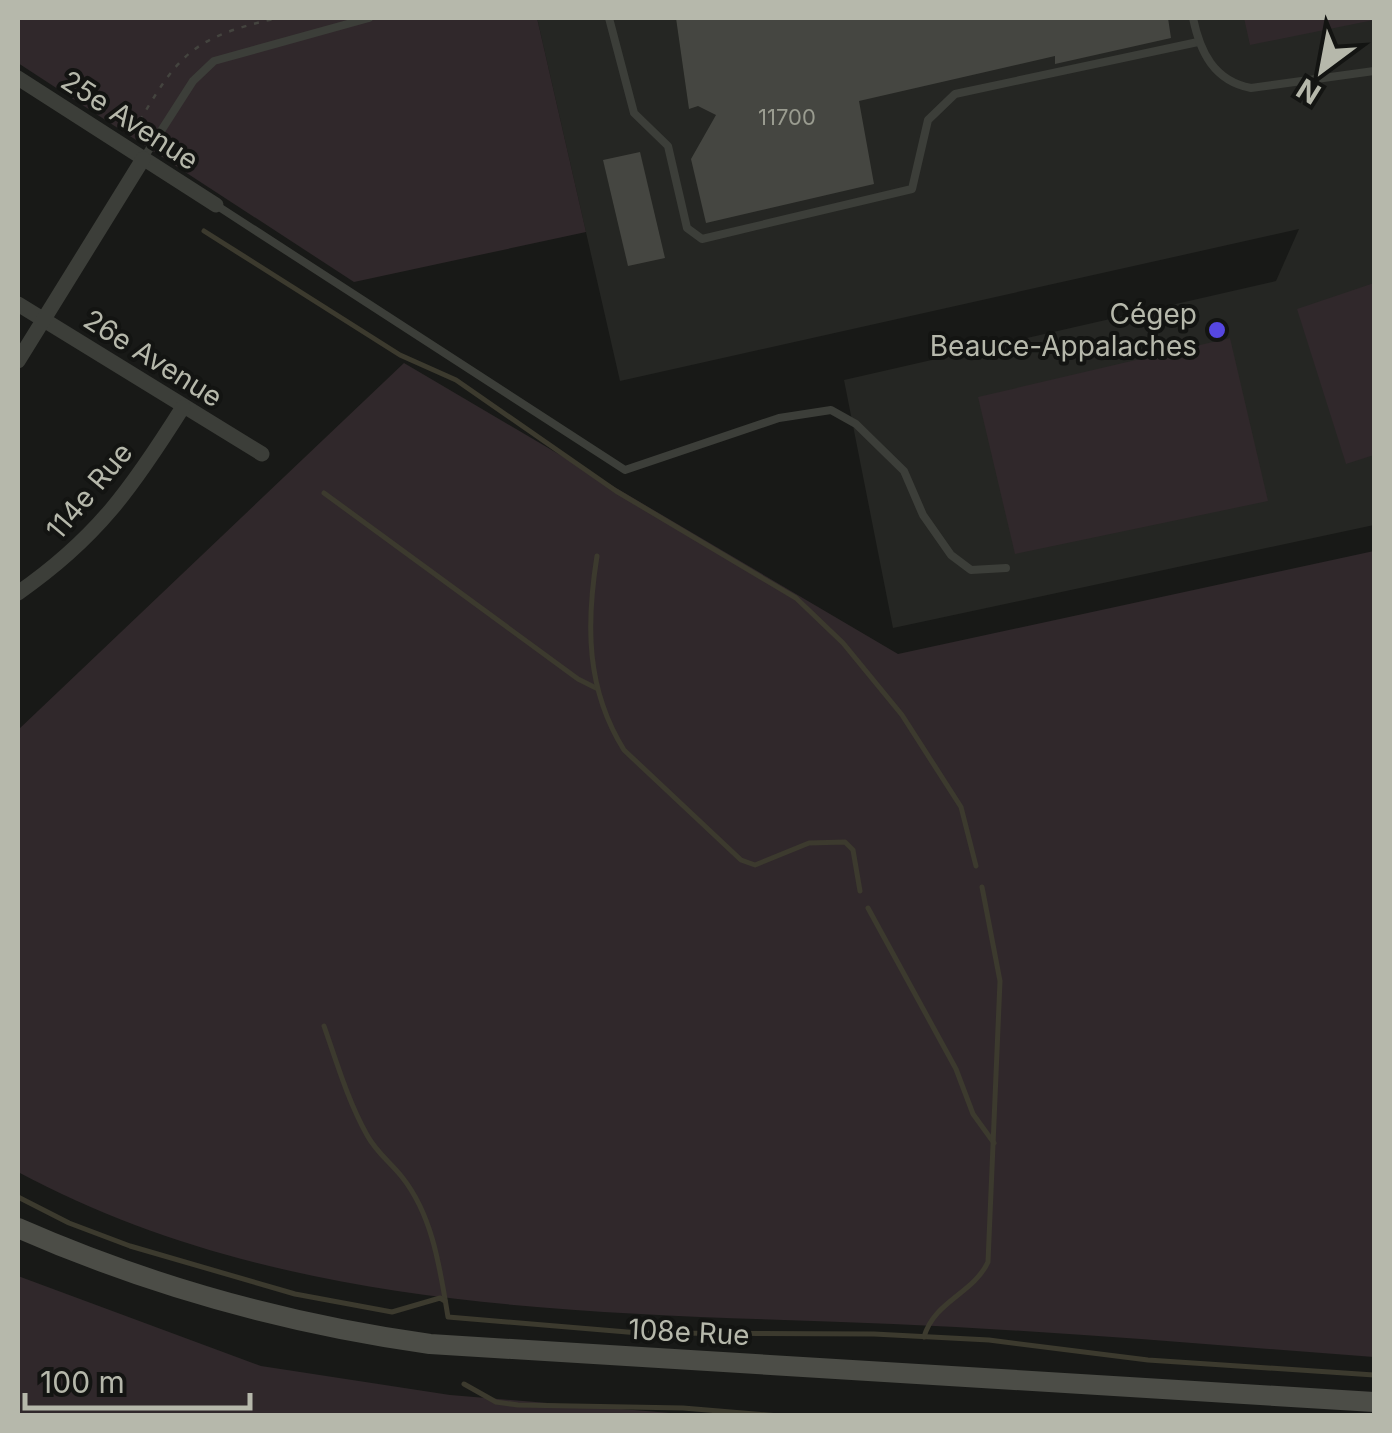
<svg xmlns="http://www.w3.org/2000/svg" width="1392" height="1433" font-family="Inter,sans-serif">
<style>
.built{fill:#252623}
.green{fill:#30282b}
.lines{fill:none;stroke-linecap:round;stroke-linejoin:round}
.stream{stroke:#3c3a2e;stroke-width:5}
.building{fill:#454641}
.path{stroke:#44443f;stroke-width:2.5;stroke-dasharray:5 8;stroke-linecap:butt}
.lane{stroke:#3c3e39;stroke-width:8}
.street{stroke:#3c3e39;stroke-width:15}
.secondary{stroke:#4c4d47;stroke-width:20}
.poi-dot{fill:#5647e1;stroke:#131412;stroke-width:4}
.labels{text-anchor:middle;stroke-width:8;stroke-linejoin:round;paint-order:stroke}
.number-label{font-size:22px;fill:#9a9c90}
.street-label{font-size:28px;fill:#b6b8ab;stroke:#131412}
.poi-label{font-size:28px;fill:#b6b8ab;stroke:#131412;text-anchor:end}
</style>
<rect width="100%" height="100%" fill="#181917"/>
<polygon class="built" points="537,18 1374,18 1374,525 893,628 844,380 1276,281 1299,229 620,381"/>
<g class="green">
<polygon points="18,18 537,18 586,232 354,282 18,63"/>
<polygon points="1244,18 1374,18 1374,20 1250,45"/>
<polygon points="1374,283 1374,455 1346,464 1297,309"/>
<polygon points="1230,338 1268,501 1015,554 978,397"/>
<path d="M404,363L898,654L1374,551V1357C1214,1345 1054,1331 893,1324C596,1312 287,1316 18,1172V730Z"/>
<polygon points="18,1276 261,1366 450,1395 695,1415 18,1415"/>
</g>
<g class="lines">
<g class="stream">
<polyline points="204,231 400,355 456,380 616,491 796,598 843,643 902,715 961,807 976,866"/>
<polyline points="324,493 578,679 596,688"/>
<path d="M597,556C586,625 586,689 624,750L741,860L755,865L809,843L845,842L853,850L860,891"/>
<polyline points="868,908 956,1069 973,1114 994,1143"/>
<path d="M324,1026C337,1063 348,1101 367,1135C376,1152 391,1163 402,1177C433,1216 440,1269 448,1317L639,1333L874,1334L989,1340L1148,1360L1374,1375"/>
<polyline points="18,1197 69,1223 130,1246 295,1294 392,1312 440,1298 445,1301"/>
<path d="M924,1337C934,1301 973,1294 988,1262L1000,981L982,887"/>
<polyline points="464,1384 496,1402 518,1405 683,1408 780,1416"/>
</g>
</g>
<g class="building">
<polygon points="676,18 1168,18 1171,38 1055,64 1055,56 859,101 874,184 706,223 691,159 716,115 698,106 689,109"/>
<polygon points="640,152 665,258 628,266 603,160"/>
</g>
<g class="lines">
<path class="path" d="M133,132C178,56 188,38 278,18"/>
<g class="lane">
<polyline points="609,18 634,113 668,146 687,228 702,239 912,189 928,120 955,94 1198,42"/>
<path d="M1193,18C1200,52 1214,81 1251,88L1374,71"/>
<polyline points="143,159 193,81 214,61 369,18"/>
<polyline points="216,205 625,470 779,418 831,410 856,424 904,471 923,515 951,555 971,570 1006,568"/>
</g>
<g class="street">
<polyline points="18,78 216,205"/>
<polyline points="18,304 262,454"/>
<polyline points="18,361 143,159"/>
<path d="M18,593C97,538 132,488 183,407"/>
</g>
<path class="secondary" d="M18,1228C150,1286 287,1324 430,1344L1374,1402"/>
</g>
<circle class="poi-dot" cx="1217" cy="330" r="10"/>
<g class="labels">
<g class="number-label">
<text x="787" y="125">11700</text>
</g>
<g class="street-label">
<text transform="translate(130 120) rotate(33)" y="10">25e Avenue</text>
<text transform="translate(153 358) rotate(32)" y="10">26e Avenue</text>
<text transform="translate(89 491) rotate(-50)" y="10">114e Rue</text>
<text transform="translate(689 1332) rotate(3)" y="10">108e Rue</text>
</g>
<g class="poi-label">
<text x="1197" y="324">Cégep<tspan x="1197" dy="32">Beauce-Appalaches</tspan></text>
</g>
</g>
<rect width="1392" height="1433" fill="none" stroke="#b6b8ab" stroke-width="40"/>
<g transform="translate(1322 70) rotate(212)" stroke="#131412" stroke-width="8" paint-order="stroke">
<path d="M0-8L18 38L0 25L-18 38Z" fill="#b6b8ab"/>
<text y="-15" font-size="28" font-weight="bold" text-anchor="middle" fill="#b6b8ab">N</text>
</g>
<path d="M25 1393v15h225v-15" fill="none" stroke="#b6b8ab" stroke-width="5"/>
<text x="40" y="1393" font-size="30" fill="#b6b8ab" stroke="#131412" stroke-width="8" paint-order="stroke">100 m</text>
</svg>
